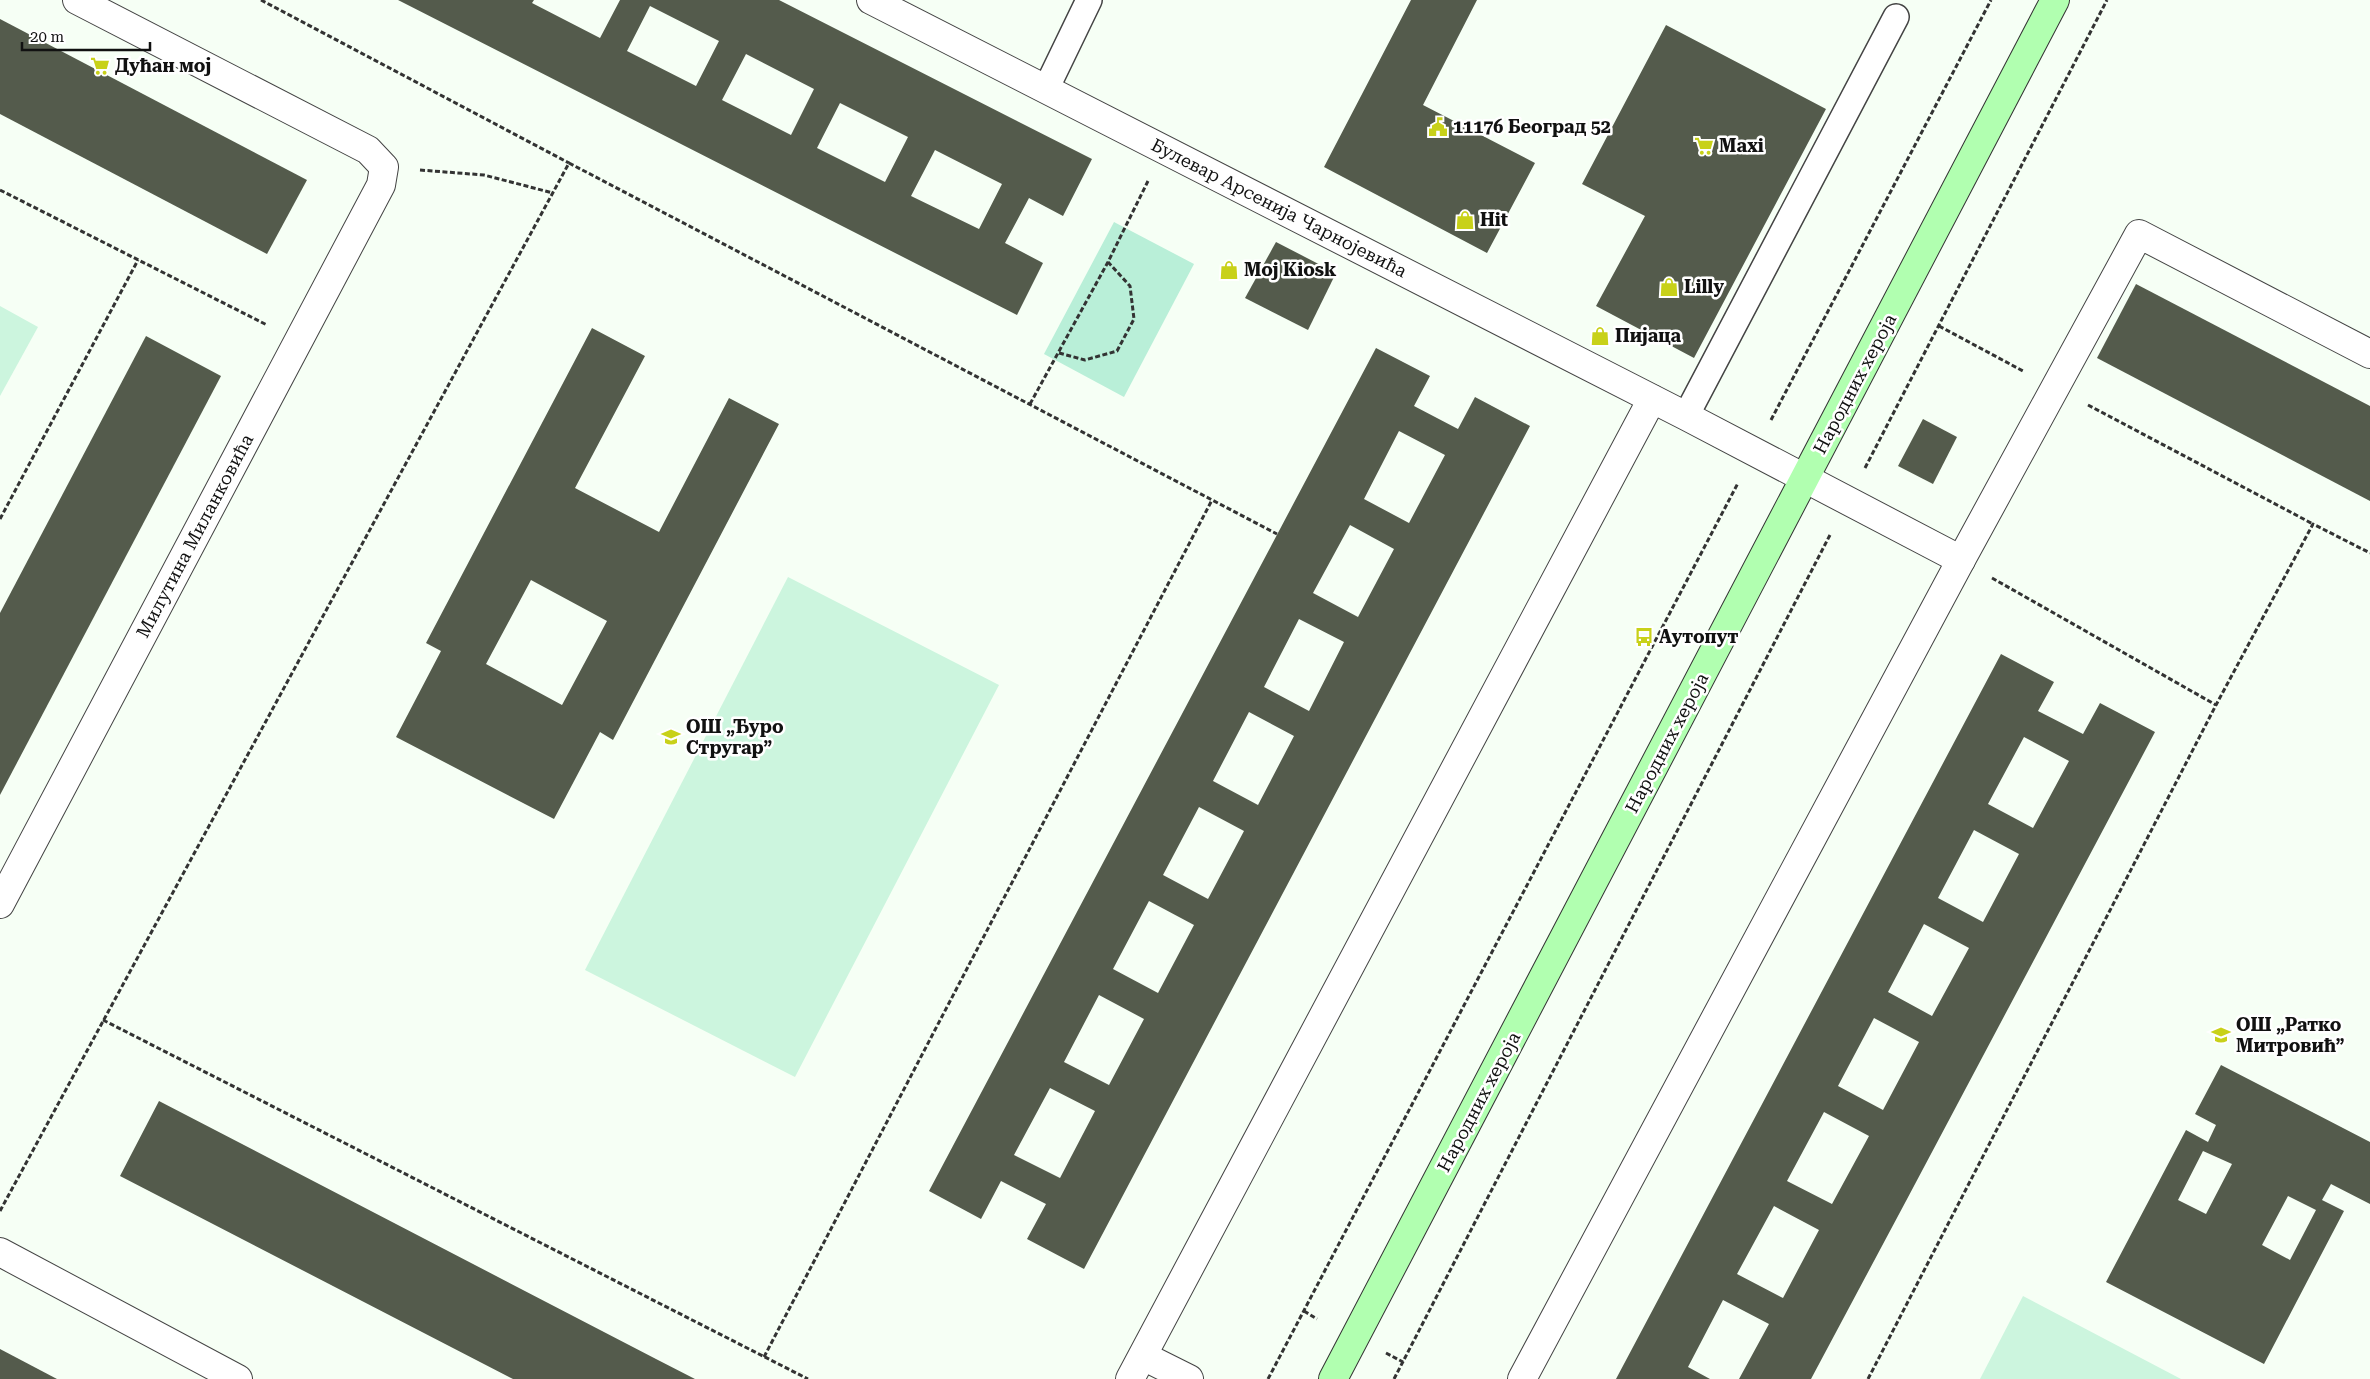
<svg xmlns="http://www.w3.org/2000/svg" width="2370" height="1379" font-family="'Roboto Serif',serif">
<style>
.green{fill:#b9efd8}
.pitch{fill:#ccf5de}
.building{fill:#545b4c;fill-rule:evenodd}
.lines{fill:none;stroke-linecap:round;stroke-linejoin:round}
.lane-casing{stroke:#444;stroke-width:28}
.street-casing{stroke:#444;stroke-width:30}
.secondary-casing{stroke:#333;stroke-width:30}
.path{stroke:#333;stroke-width:3;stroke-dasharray:5 2.5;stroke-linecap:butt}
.lane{stroke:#fff;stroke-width:25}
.street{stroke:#fff;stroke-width:28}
.secondary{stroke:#b1ffb0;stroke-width:28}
.labels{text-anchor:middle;stroke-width:5;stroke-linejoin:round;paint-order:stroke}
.poi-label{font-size:18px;font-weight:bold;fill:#111;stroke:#fff;text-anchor:start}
.street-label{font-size:18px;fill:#111;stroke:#fff}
</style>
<rect width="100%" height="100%" fill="#f6fff5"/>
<polygon class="green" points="1114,222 1194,264 1124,397 1044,354"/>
<g class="pitch">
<polygon points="0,306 38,327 0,396"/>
<polygon points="788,577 999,685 795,1077 585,970"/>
<polygon points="2023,1296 2181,1379 1980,1379"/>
</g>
<g class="building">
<path d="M398,0H534L532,3L600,38L620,0H779L1092,159L1063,216L1029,198L1005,243L1043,263L1017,315ZM650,6L719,41L696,86L627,51ZM746,54L814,89L791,135L722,100ZM840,103L908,137L885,182L817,148ZM935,150L1002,184L979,229L911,196Z"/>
<polygon points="1411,0 1477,0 1423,105 1535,163 1487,253 1324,167"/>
<polygon points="0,19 307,180 267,254 0,114"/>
<polygon points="1666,25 1826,109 1694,358 1596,306 1645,216 1582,184"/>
<polygon points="1276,242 1336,273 1308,330 1245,298"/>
<polygon points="2136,284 2370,406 2370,501 2097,358"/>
<path d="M592,328L645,356L575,488L659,532L729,398L779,424L613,740L600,732L554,819L396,737L441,651L426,643ZM531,580L607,621L562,705L486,664Z"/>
<polygon points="146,336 221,376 0,795 0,613"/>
<path d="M1376,348L1430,376L1414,406L1458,429L1475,397L1530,426L1084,1269L1027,1239L1046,1204L1001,1181L981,1219L929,1191ZM1399,431L1445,455L1409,523L1364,499ZM1350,525L1394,549L1358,617L1313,593ZM1299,619L1344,642L1309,711L1264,687ZM1249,712L1294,736L1258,805L1213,781ZM1199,807L1244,831L1208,899L1163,875ZM1149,901L1194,925L1158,993L1113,969ZM1099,995L1144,1019L1109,1085L1064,1062ZM1050,1088L1095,1111L1060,1178L1014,1155Z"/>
<polygon points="1923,419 1957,437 1933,484 1898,466"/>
<path d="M2001,654L2054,682L2038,711L2083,734L2100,703L2155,732L1906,1201L1811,1379H1739L1769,1324L1723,1300L1688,1367L1710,1379H1616ZM2024,737L2069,761L2033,828L1988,804ZM1974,830L2019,854L1983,922L1938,898ZM1924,924L1969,948L1932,1016L1888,992ZM1874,1018L1919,1042L1883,1110L1838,1086ZM1824,1112L1869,1136L1832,1204L1787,1181ZM1774,1206L1819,1230L1783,1298L1737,1274Z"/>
<path d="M2221,1065L2370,1142V1204L2331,1184L2322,1200L2344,1211L2264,1364L2106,1282L2186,1130L2208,1142L2216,1125L2195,1114ZM2203,1151L2232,1164L2206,1214L2178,1200ZM2288,1196L2316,1210L2290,1260L2262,1245Z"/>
<polygon points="159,1101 656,1359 695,1379 513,1379 120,1176"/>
<polygon points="0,1349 57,1379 0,1379"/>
</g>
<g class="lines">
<g class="lane-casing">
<g id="lane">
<polyline points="1046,89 1089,0"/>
<polyline points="1686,416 1896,17"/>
</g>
</g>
<g class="street-casing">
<g id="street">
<polyline points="871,0 1686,416 1961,560"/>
<polyline points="0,904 381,185 384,167 368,150 77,0"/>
<polyline points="0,1252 238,1379"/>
<polyline points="1143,1356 1189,1379"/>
<polyline points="1130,1379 1652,399"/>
<polyline points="1522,1379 1961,560 2139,234 2370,354"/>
</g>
</g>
<g class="secondary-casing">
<polyline id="secondary" points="1333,1379 2055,0"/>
</g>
<g class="path">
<polyline points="261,0 569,163"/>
<polyline points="420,170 484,175 553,193"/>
<polyline points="0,190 267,325"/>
<polyline points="1939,326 2023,371"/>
<polyline points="1059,353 1085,360 1117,351 1134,319 1130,286 1108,262"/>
<polyline points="1030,404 1108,262 1148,181"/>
<polyline points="2088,405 2313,524"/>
<polyline points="1771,420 1991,0"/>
<polyline points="1865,468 2107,0"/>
<polyline points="0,519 138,260"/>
<polyline points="1992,578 2216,705"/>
<polyline points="103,1020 808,1379"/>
<polyline points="0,1211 569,163 1277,534"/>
<polyline points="1304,1311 1317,1319"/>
<polyline points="1386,1353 1403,1362"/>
<polyline points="764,1357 1212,500"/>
<polyline points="1268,1379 1738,483"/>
<polyline points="1394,1379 1831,533"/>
<polyline points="1868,1379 2216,705 2313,524 2370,553"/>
</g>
<use href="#lane" class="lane"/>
<use href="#street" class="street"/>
<use href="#secondary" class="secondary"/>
</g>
<defs>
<g id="supermarket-bare" transform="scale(1.5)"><path d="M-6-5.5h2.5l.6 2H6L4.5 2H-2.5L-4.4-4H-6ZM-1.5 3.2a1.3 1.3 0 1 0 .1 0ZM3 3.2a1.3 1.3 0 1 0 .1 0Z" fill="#c8d119" stroke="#fff" stroke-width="2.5" paint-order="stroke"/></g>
<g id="civic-bare" transform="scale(1.5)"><path d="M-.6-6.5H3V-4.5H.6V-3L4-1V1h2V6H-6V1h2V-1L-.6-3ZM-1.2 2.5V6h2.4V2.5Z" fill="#c8d119" stroke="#fff" stroke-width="2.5" paint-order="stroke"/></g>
<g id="shop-bare" transform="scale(1.5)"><path d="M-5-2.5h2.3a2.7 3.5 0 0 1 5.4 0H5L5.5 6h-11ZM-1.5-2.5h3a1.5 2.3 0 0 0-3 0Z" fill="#c8d119" stroke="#fff" stroke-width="2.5" paint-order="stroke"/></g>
<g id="bus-bare" transform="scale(1.5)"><path d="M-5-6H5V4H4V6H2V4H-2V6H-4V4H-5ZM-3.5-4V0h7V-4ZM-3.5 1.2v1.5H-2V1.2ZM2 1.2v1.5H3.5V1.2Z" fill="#c8d119" stroke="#fff" stroke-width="2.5" paint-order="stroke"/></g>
<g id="school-bare" transform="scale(1.5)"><path d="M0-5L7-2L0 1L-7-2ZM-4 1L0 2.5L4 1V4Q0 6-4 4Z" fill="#c8d119" stroke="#fff" stroke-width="2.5" paint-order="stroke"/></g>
</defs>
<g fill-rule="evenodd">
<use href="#supermarket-bare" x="100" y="66"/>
<use href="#civic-bare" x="1438" y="127"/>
<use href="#supermarket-bare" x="1704" y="146"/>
<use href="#shop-bare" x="1465" y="220"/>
<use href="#shop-bare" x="1229" y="270"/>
<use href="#shop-bare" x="1669" y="287"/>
<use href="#shop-bare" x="1600" y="336"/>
<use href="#bus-bare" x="1644" y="637"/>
<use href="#school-bare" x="671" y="737"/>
<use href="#school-bare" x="2221" y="1035"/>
</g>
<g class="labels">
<g class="poi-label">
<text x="115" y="72">Дућан мој</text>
<text x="1453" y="133">11176 Београд 52</text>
<text x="1719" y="152">Maxi</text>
<text x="1480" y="226">Hit</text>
<text x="1244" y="276">Moj Kiosk</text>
<text x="1684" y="293">Lilly</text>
<text x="1615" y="342">Пијаца</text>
<text x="1659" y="643">Аутопут</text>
<text x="686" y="733">ОШ „Ђуро<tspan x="686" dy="21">Стругар”</tspan></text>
<text x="2236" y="1031">ОШ „Ратко<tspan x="2236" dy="21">Митровић”</tspan></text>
</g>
<g class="street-label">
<text transform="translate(1279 208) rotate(27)" y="6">Булевар Арсенија Чарнојевића</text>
<text transform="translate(1855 384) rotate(-62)" y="6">Народних хероја</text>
<text transform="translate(195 536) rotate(-62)" y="6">Милутина Миланковића</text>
<text transform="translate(1667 743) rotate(-62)" y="6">Народних хероја</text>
<text transform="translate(1479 1102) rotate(-62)" y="6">Народних хероја</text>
</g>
</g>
<path d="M22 42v8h128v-8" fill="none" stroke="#111111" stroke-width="2.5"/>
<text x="30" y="42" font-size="15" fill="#111111" stroke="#ffffff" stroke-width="4" paint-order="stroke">20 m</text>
</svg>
